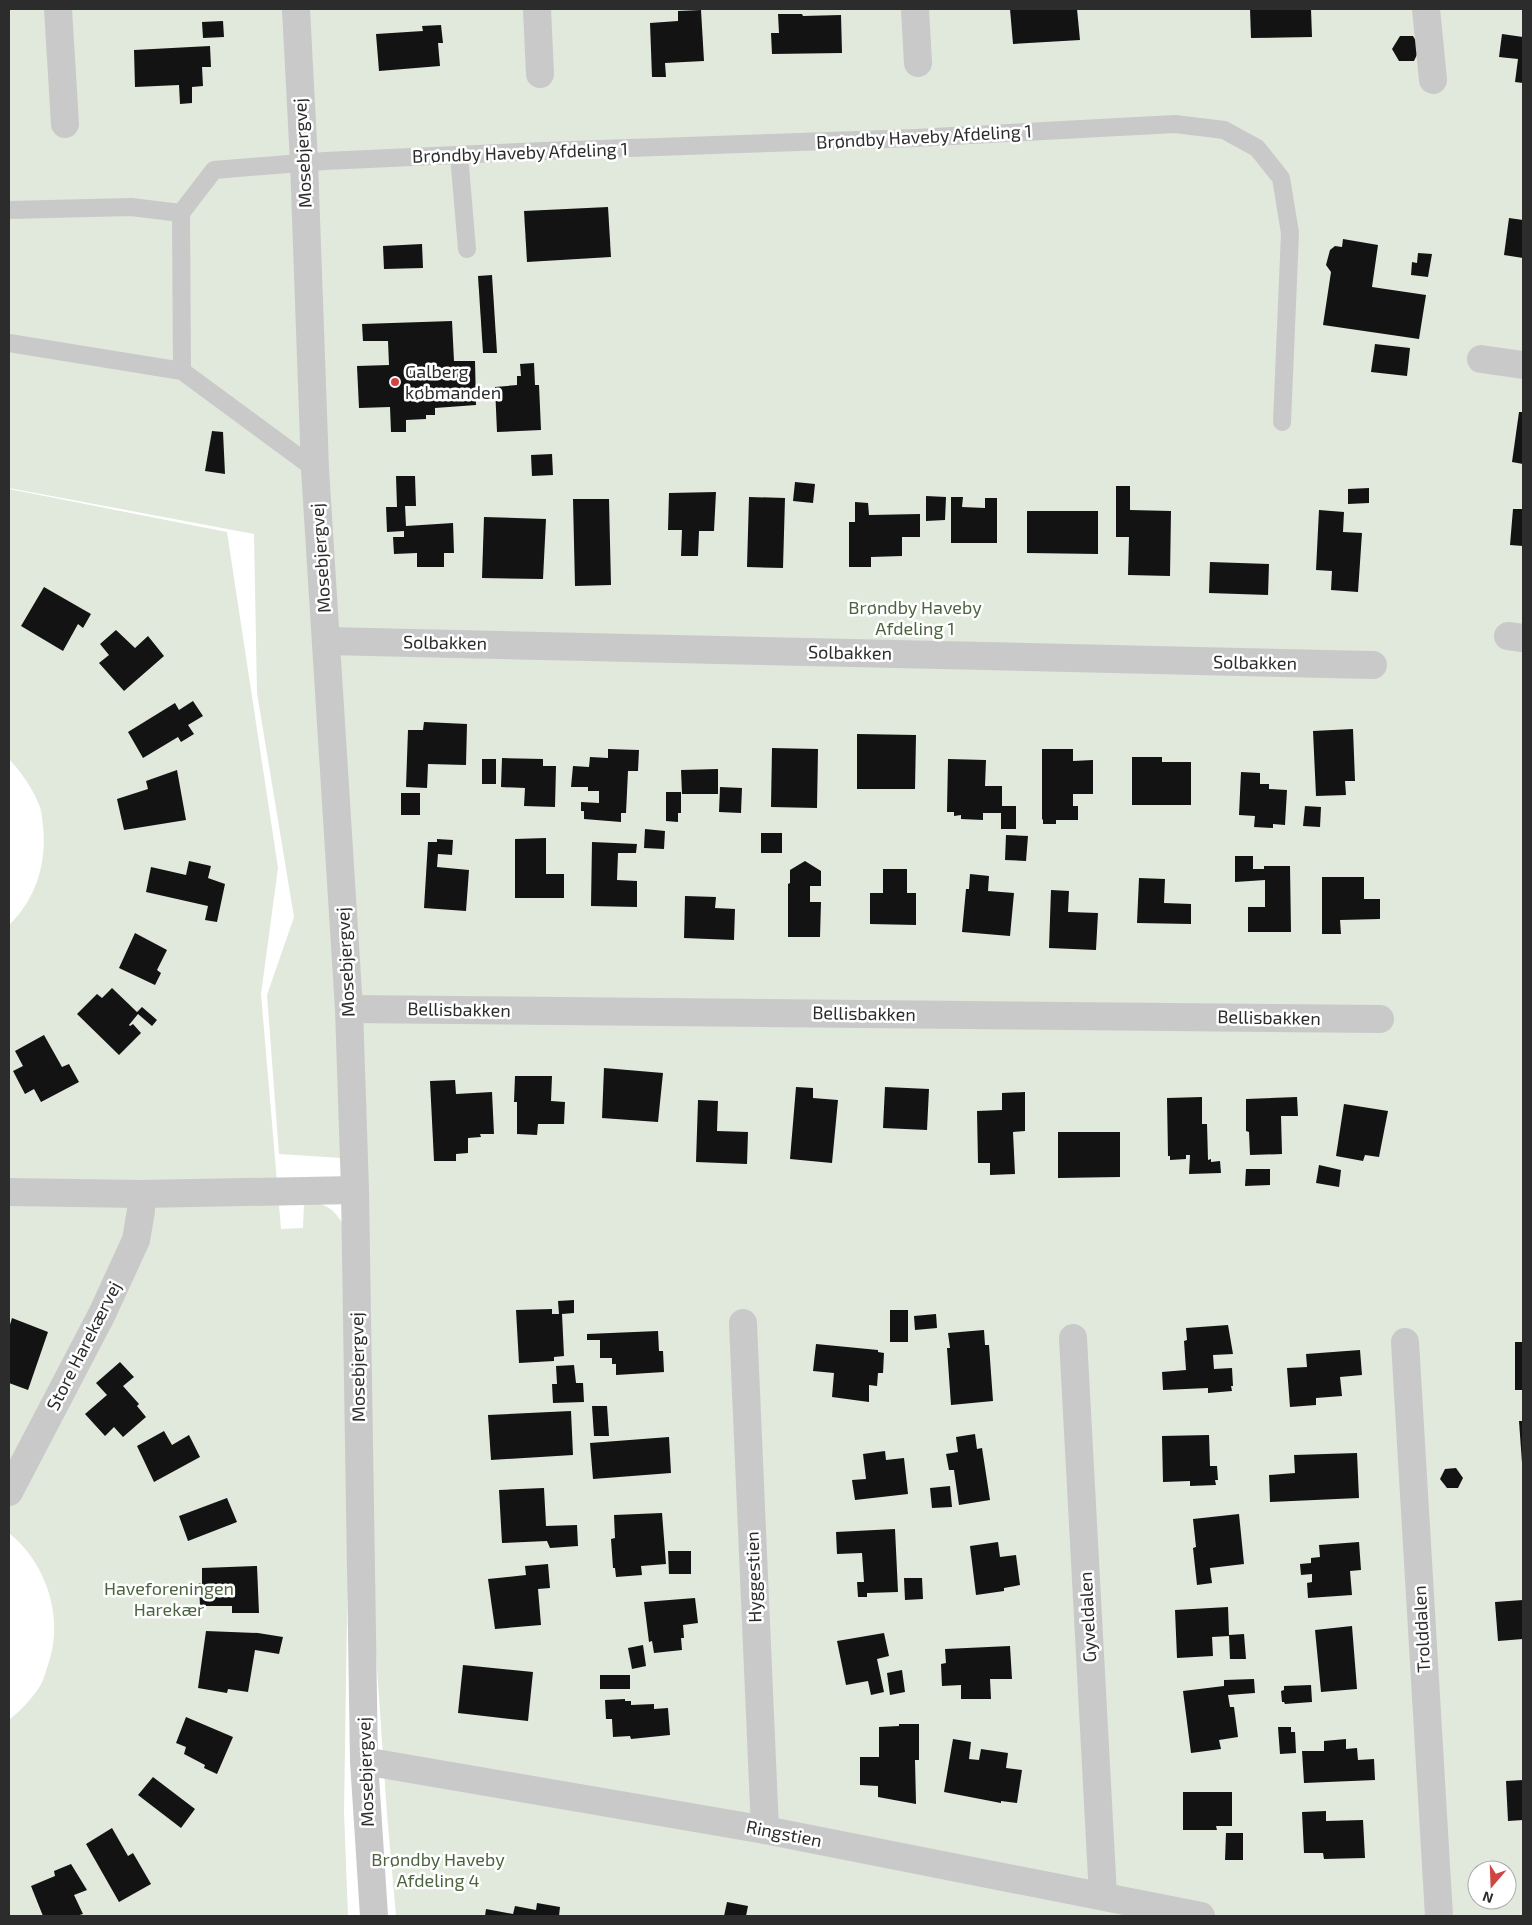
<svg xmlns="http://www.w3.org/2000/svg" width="1532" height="1925" font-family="'Exo 2',sans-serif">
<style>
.green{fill:#e1e8dc;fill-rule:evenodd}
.building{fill:#131313}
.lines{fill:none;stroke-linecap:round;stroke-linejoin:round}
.lane{stroke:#c9c9c9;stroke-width:18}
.street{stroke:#c9c9c9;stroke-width:28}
.poi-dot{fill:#d04542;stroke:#fff;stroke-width:2}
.labels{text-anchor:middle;stroke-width:5;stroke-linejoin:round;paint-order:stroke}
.street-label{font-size:18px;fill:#2c2c2c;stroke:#fff}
.poi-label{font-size:18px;fill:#2c2c2c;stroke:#fff;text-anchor:start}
.park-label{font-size:18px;fill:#4d633f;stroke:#fff}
</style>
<rect width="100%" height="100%" fill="#fff"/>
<path class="green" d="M9,9H1523V1916H396L387,1814L348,1246L350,1427L344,1812L348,1916H9V1720C20,1711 32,1699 40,1686C43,1681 45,1674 47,1668C65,1620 48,1565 9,1533V925C36,899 47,863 43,826C42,820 42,813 40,807C33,789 22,773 9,759V489L227,532L278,868L261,994L281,1229L303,1228L304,1201C326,1204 333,1207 344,1226L341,1158L279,1154L267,995L294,917L257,693L254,534L9,488ZM1477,1870H1507V1900H1477Z"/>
<g class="building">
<polygon points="1010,9 1077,9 1080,40 1013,44"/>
<polygon points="1250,9 1311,9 1312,37 1251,38"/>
<polygon points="701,10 704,61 665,63 666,77 652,77 650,23 678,21 678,11"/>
<polygon points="778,14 802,14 803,16 841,15 842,53 772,54 771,33 779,33"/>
<polygon points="223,21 224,37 203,38 202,22"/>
<polygon points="441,25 443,43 438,43 440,66 379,71 376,34 423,31 422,26"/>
<polygon points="1502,34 1523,37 1523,83 1515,82 1518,59 1499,57"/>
<polygon points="1400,36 1413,36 1420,48 1414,61 1399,61 1392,49"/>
<polygon points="210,46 211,67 202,67 203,86 192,87 192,103 180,104 179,85 135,87 134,50"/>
<polygon points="608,207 611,257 527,262 524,211"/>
<polygon points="1509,218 1523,220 1523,258 1504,255"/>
<polygon points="1343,239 1378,245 1372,287 1426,295 1419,339 1323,325 1331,272 1326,265 1330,250 1335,246 1342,247"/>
<polygon points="422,244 423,268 384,269 383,246"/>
<polygon points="1418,253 1432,254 1428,277 1411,275 1412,262 1417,263"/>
<polygon points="492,275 497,353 483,353 478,276"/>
<polygon points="452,321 454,361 475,361 476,405 435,408 435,415 426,415 426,419 406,420 406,432 391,432 390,407 359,408 357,366 389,365 388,341 363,341 362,324"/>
<polygon points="1375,344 1410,348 1407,376 1371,372"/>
<polygon points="534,363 535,385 539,385 541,430 497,432 495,387 517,385 517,376 521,376 520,364"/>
<polygon points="1519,412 1523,412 1523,464 1512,462"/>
<polygon points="212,431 223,432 225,474 205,471"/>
<polygon points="552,454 553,475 532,476 531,455"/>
<polygon points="396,476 415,476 416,506 405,506 406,526 453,523 454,553 444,553 444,567 417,567 417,553 394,554 393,537 404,537 404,531 387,532 386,507 397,507"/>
<polygon points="795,482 815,484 813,503 793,501"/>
<polygon points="1116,486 1130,486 1130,510 1171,511 1170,576 1128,575 1129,537 1116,537"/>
<polygon points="1369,488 1369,503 1348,504 1348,489"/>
<polygon points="716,492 714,531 699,531 698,556 681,556 682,530 668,530 669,493"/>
<polygon points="926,496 946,497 945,520 926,521"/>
<polygon points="749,497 785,498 783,568 747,567"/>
<polygon points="951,497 963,497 962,507 985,508 985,498 997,498 997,543 951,543"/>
<polygon points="573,499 609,499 611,585 575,586"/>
<polygon points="855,502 868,503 869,515 920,514 920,537 902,537 902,556 871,557 871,567 849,567 849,522 855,522"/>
<polygon points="1513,509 1523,509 1523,546 1510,545"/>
<polygon points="1319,510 1344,512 1343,532 1362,533 1358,592 1331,590 1332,571 1316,570"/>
<polygon points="1027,511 1098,511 1098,554 1027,553"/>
<polygon points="484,517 546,519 543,579 482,578"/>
<polygon points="1210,562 1269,564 1268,595 1209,593"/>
<polygon points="44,587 91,614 83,628 78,624 63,651 21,626"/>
<polygon points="116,630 135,648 148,636 164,656 124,691 99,663 109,655 100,644"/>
<polygon points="193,701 203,716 188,725 194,734 181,742 178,737 143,758 128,732 175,703 179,710"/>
<polygon points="424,722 467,724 466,765 428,764 427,788 406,787 408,730 423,730"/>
<polygon points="1353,729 1355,781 1345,781 1346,795 1316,796 1313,731"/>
<polygon points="857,734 916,735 915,789 857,789"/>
<polygon points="772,748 818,749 817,808 771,807"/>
<polygon points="608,749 639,750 638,771 628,771 626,813 621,813 621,822 584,819 584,811 581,811 581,802 599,803 599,791 588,791 588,787 571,787 573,766 589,767 590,757 608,758"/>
<polygon points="1042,749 1073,749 1073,761 1093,760 1093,794 1073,794 1073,806 1078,806 1078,820 1056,820 1056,824 1043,824 1043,819 1042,820"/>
<polygon points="1132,757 1162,757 1162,762 1191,762 1191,805 1132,805"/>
<polygon points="502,758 543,759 543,766 556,766 555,807 524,806 525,788 501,787"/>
<rect x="482" y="759" width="14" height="25"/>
<polygon points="948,759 986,760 985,786 1002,786 1002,806 1016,806 1016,829 1001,829 1001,813 983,813 983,820 961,819 961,815 954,816 954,812 947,812"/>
<polygon points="718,769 718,794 682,794 681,770"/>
<polygon points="177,770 186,820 124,830 117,799 148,789 146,781"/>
<polygon points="1241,772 1260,773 1260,784 1269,784 1269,789 1287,790 1285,825 1273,824 1273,828 1254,827 1255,816 1239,815"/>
<polygon points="720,787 742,788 741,813 719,812"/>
<polygon points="666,792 681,792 681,813 678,813 678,822 666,821"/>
<rect x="401" y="793" width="19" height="22"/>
<polygon points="1305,806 1321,807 1320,827 1303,826"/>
<polygon points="645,829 665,831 664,849 644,848"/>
<rect x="761" y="833" width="21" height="20"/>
<polygon points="1006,835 1028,836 1026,861 1005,860"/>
<polygon points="546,838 546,874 564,874 564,898 515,898 515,839"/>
<polygon points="437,839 453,840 452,855 438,854 437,867 469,870 466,911 424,908 428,842 437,842"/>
<polygon points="592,842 637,844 636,853 618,853 617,880 637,881 637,907 591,906"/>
<polygon points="1235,856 1253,856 1253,869 1264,869 1264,866 1290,866 1291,932 1248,932 1248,907 1265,907 1265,880 1235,882"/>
<polygon points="189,861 211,866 208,878 225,884 217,922 205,920 208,906 146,892 151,867 186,875"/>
<polygon points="805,861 821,871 821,886 810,886 810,902 821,902 820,937 788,937 788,884 790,883 790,870"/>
<polygon points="883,869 907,869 907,893 916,893 916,925 870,924 870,893 883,893"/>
<polygon points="970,874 989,876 988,891 1014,893 1010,936 962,932 966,889 969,889"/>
<polygon points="1322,877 1364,877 1364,899 1380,899 1380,919 1340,920 1341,934 1322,934"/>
<polygon points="1139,878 1165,879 1164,903 1191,904 1191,924 1137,923"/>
<polygon points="1051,890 1069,891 1068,912 1098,913 1096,950 1049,948"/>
<polygon points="685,896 716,897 715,908 735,909 734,940 684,938"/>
<polygon points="135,933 167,950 157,970 161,973 155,985 119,968"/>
<polygon points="112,988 137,1012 142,1007 157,1020 152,1026 138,1014 129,1025 130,1026 133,1024 141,1033 119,1055 77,1014 97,994 102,998"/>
<polygon points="44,1035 62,1067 69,1064 79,1082 41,1102 34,1089 25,1094 13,1071 23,1066 15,1051"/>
<polygon points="604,1068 663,1073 658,1122 602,1118"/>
<polygon points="515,1076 552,1076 551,1101 565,1102 564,1124 538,1124 537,1135 517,1134 517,1102 514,1102"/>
<polygon points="455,1080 456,1094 492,1092 494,1134 480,1134 481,1137 468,1138 468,1153 456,1154 456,1161 434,1161 430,1081"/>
<polygon points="796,1087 813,1088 813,1098 838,1100 832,1163 790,1159"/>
<polygon points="885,1087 929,1089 927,1130 883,1128"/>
<polygon points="1025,1092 1025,1131 1013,1132 1015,1174 990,1175 990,1163 978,1163 977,1111 1002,1110 1002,1093"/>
<polygon points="1202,1097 1202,1124 1207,1124 1208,1160 1211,1159 1211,1162 1220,1161 1221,1173 1189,1174 1190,1155 1186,1155 1186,1159 1170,1160 1170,1156 1168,1156 1167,1098"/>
<polygon points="1297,1097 1298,1116 1281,1116 1282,1154 1250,1155 1249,1132 1246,1131 1246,1099"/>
<polygon points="698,1100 718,1101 717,1131 748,1132 747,1164 696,1162"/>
<polygon points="1344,1104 1388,1111 1379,1157 1365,1155 1363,1161 1336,1156"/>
<polygon points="1058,1132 1120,1132 1120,1177 1058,1178"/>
<polygon points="1319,1165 1341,1170 1339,1187 1316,1183"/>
<polygon points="1246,1169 1270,1169 1270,1185 1245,1186"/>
<polygon points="574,1300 574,1313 562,1314 564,1356 554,1357 554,1361 519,1363 516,1310 552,1309 552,1314 559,1314 558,1301"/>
<rect x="890" y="1310" width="18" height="32"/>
<polygon points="936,1314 937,1328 915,1330 914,1316"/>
<polygon points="12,1318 48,1332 28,1390 9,1383 9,1328"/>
<polygon points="1228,1325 1233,1354 1213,1355 1214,1369 1232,1368 1233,1386 1231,1386 1232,1391 1208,1393 1208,1388 1163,1390 1162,1372 1186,1370 1184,1341 1187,1340 1186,1328"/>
<polygon points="984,1330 985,1345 989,1345 993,1401 951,1405 947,1348 950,1348 948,1333"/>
<polygon points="658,1331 659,1351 663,1351 664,1372 616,1375 616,1364 612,1364 612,1358 600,1358 600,1340 587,1340 587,1334"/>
<rect x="1515" y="1342" width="8" height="48"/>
<polygon points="816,1344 878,1350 878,1352 884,1353 883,1373 878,1373 877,1386 869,1385 869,1402 832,1397 834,1373 813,1371"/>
<polygon points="1360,1350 1362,1375 1340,1377 1342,1396 1316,1398 1316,1405 1290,1407 1287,1368 1307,1367 1306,1354"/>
<polygon points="120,1362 134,1377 123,1386 139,1404 137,1406 146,1417 123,1437 114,1427 105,1436 85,1414 107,1395 96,1383"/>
<polygon points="574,1365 576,1383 583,1383 584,1402 553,1403 552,1384 557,1384 556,1366"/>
<polygon points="592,1406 607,1406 609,1436 594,1436"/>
<polygon points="571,1411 573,1455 491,1460 488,1415"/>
<polygon points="1519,1421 1523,1421 1523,1463 1522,1463"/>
<polygon points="164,1431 172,1445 189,1435 200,1457 154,1482 137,1446"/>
<polygon points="975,1434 977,1449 982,1448 990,1500 959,1505 954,1470 949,1470 946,1454 958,1452 956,1437"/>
<polygon points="1209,1435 1210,1466 1217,1466 1218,1480 1215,1480 1216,1485 1190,1486 1190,1481 1163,1482 1162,1436"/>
<polygon points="669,1437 671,1473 593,1479 590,1443"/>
<polygon points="885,1451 886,1460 904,1458 908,1494 855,1500 852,1480 866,1479 863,1454"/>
<polygon points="1357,1453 1359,1498 1270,1502 1269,1475 1295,1473 1294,1455"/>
<polygon points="1456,1468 1463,1478 1458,1488 1447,1488 1440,1479 1445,1469"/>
<polygon points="950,1486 952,1507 932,1508 930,1488"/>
<polygon points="544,1488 546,1526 577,1525 578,1546 550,1548 547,1541 502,1543 499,1490"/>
<polygon points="227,1498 237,1522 188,1541 179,1516"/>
<polygon points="662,1513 666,1564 641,1566 642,1575 616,1577 615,1568 613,1568 611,1539 615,1538 614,1515"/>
<polygon points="1239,1514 1244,1564 1210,1568 1212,1583 1197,1585 1193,1548 1196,1547 1193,1519"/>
<polygon points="895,1529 898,1592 867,1593 867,1597 858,1597 857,1582 864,1582 862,1553 837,1554 836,1532"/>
<polygon points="998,1542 1000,1557 1016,1555 1020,1585 1004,1588 1004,1591 976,1595 970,1546"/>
<polygon points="1359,1542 1361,1570 1350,1571 1352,1595 1308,1598 1307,1583 1312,1582 1312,1574 1301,1575 1300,1564 1311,1563 1311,1558 1320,1557 1319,1545"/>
<polygon points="668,1551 691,1551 691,1574 669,1574"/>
<polygon points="548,1564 550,1588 538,1589 541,1625 495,1629 488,1579 526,1575 525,1566"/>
<polygon points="257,1566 259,1613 232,1613 232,1606 200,1606 199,1583 202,1584 202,1568"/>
<polygon points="904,1578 922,1578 923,1599 905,1600"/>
<polygon points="695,1598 698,1623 683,1625 684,1638 681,1638 682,1650 654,1653 652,1641 649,1642 644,1602"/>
<polygon points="1523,1600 1523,1639 1498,1641 1495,1602"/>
<polygon points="1228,1607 1229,1635 1244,1634 1246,1659 1230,1659 1229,1636 1212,1637 1213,1656 1177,1658 1175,1610"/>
<polygon points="1352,1626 1357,1689 1321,1692 1315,1630"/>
<polygon points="206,1631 258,1633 283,1637 279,1654 255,1650 248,1692 228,1689 227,1693 198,1688"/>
<polygon points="884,1633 889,1656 877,1659 884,1692 871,1695 868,1681 846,1685 837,1641"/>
<polygon points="643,1645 646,1666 632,1669 628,1648"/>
<polygon points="1010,1646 1012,1679 990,1679 991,1699 961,1699 961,1685 942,1686 941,1664 946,1663 945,1649"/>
<polygon points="463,1665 533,1672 528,1721 458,1713"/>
<polygon points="902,1670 905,1692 890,1695 887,1673"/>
<rect x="600" y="1675" width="30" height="14"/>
<polygon points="1254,1679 1255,1693 1228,1695 1230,1707 1234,1707 1238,1737 1219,1740 1221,1749 1191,1753 1183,1691 1224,1686 1224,1680"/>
<polygon points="1311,1685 1312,1702 1285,1704 1284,1702 1282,1702 1281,1691 1284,1690 1284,1686"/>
<polygon points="625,1699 625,1701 631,1701 631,1705 654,1704 654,1709 668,1708 670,1735 631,1739 630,1736 613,1737 612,1719 606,1719 605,1700"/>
<polygon points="186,1717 233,1737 217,1774 204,1768 205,1765 184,1754 186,1747 176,1743"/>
<polygon points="899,1724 919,1724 919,1760 915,1760 916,1804 878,1797 878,1786 860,1785 860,1757 879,1757 879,1727 899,1726"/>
<polygon points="1278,1727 1291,1727 1291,1732 1295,1732 1296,1753 1280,1754"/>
<polygon points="953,1739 971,1742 969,1759 979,1760 981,1749 1008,1753 1006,1768 1022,1770 1017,1803 1001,1801 1001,1803 944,1792"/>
<polygon points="1346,1739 1346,1749 1357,1748 1358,1760 1374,1759 1375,1780 1304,1783 1302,1751 1324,1751 1324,1741"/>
<polygon points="153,1777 195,1809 181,1828 138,1795"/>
<polygon points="1523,1780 1523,1820 1508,1821 1506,1781"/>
<polygon points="1183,1792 1232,1792 1232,1826 1216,1826 1217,1830 1183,1830"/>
<polygon points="1326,1811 1326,1821 1363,1820 1365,1858 1324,1859 1323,1853 1304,1853 1302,1812"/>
<polygon points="112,1828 128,1856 133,1853 151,1884 119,1902 86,1844"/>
<polygon points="1226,1833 1243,1833 1243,1860 1225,1860"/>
<polygon points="71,1864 87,1890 74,1895 83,1914 76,1916 43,1916 31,1886 55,1876 54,1871"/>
<polygon points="727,1902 748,1906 746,1916 724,1916"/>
<polygon points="537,1903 560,1907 559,1916 485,1916 486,1909 513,1914 515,1906 536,1910"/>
</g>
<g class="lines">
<g class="lane">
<polyline points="459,155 467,249"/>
<polyline points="9,210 131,207 181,213"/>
<polyline points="9,343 182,371"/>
<polyline points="315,469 182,371 181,213 214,170 325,161 543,151 916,138 1175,124 1224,130 1257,148 1281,178 1290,233 1282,422"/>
</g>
<g class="street">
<polyline points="58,9 65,124"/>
<polyline points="296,9 304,162 315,469 349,1009 355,1190 364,1761 374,1916"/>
<polyline points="537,9 540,74"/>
<polyline points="915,9 918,63"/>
<polyline points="1426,9 1433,80"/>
<polyline points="1481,359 1523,365"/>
<polyline points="1508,636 1523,638"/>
<polyline points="327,641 1373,665"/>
<polyline points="349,1009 1380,1019"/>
<polyline points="9,1192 141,1194 355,1190"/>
<polyline points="743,1323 765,1830"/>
<polyline points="1073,1338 1103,1896"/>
<polyline points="1405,1342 1439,1916"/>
<polyline points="9,1492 102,1314 136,1240 141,1211 141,1194"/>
<polyline points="364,1761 765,1830 1201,1916"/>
</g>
</g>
<circle class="poi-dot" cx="395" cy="382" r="5"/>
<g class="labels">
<g class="street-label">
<text transform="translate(924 137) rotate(-3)" y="6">Brøndby Haveby Afdeling 1</text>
<text transform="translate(303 153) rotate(-93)" y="6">Mosebjergvej</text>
<text transform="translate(520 153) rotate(-2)" y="6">Brøndby Haveby Afdeling 1</text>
<text transform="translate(321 558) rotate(-94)" y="6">Mosebjergvej</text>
<text transform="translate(445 643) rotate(1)" y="6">Solbakken</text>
<text transform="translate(850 653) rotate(1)" y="6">Solbakken</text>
<text transform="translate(1255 663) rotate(1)" y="6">Solbakken</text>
<text transform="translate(346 962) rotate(-93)" y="6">Mosebjergvej</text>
<text transform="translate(459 1010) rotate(1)" y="6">Bellisbakken</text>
<text transform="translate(864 1014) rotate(1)" y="6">Bellisbakken</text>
<text transform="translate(1269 1018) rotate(1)" y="6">Bellisbakken</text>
<text transform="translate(84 1346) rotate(-63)" y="6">Store Harekærvej</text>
<text transform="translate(358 1367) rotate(-91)" y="6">Mosebjergvej</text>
<text transform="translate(754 1577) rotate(-92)" y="6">Hyggestien</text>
<text transform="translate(1088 1617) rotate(-93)" y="6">Gyveldalen</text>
<text transform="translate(1422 1629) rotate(-93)" y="6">Trolddalen</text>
<text transform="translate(366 1772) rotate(-92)" y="6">Mosebjergvej</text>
<text transform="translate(784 1834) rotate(11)" y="6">Ringstien</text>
</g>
<g class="poi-label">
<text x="405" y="378">Galberg<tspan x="405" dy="21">købmanden</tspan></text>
</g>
<g class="park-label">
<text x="915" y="614">Brøndby Haveby<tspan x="915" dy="21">Afdeling 1</tspan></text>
<text x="169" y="1595">Haveforeningen<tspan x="169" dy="21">Harekær</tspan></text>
<text x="438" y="1866">Brøndby Haveby<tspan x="438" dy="21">Afdeling 4</tspan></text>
</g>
</g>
<rect width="1532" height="1925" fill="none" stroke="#2c2c2c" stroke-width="20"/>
<g transform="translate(1492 1885) rotate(199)"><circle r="24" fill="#ffffff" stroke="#ababab"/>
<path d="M0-4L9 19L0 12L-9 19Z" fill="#d04542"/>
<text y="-8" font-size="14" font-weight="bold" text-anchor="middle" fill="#2c2c2c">N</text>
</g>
</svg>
